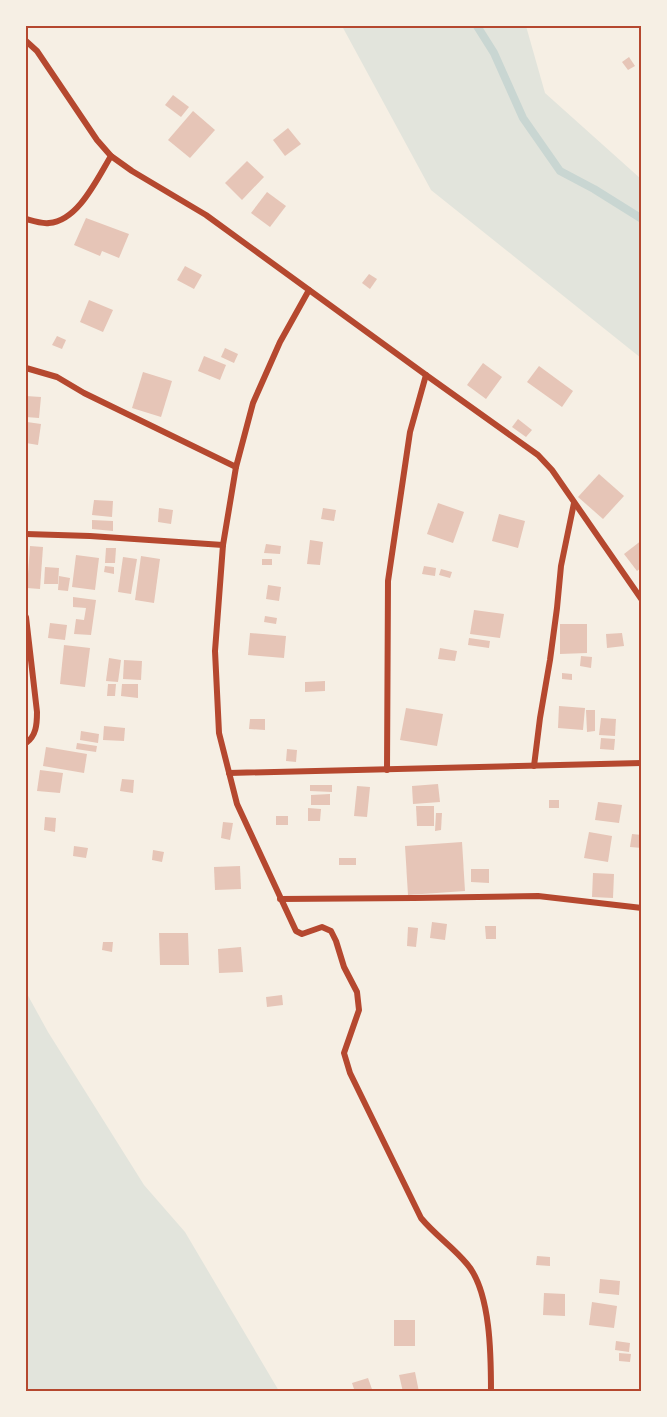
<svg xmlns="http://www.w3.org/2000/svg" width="667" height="1417" font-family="'Source Sans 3',sans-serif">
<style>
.green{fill:#e2e4dc}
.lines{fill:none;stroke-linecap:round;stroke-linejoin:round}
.stream{stroke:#c9d6d2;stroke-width:8}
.building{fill:#e6c5b7}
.minor{stroke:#b5482f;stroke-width:6}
.neatline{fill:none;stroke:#b5482f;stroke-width:2}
</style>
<rect width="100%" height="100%" fill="#f6efe4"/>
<g class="green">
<polygon points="342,26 526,26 545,93 641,179 641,358 431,190"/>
<polygon points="26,992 48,1032 144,1185 185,1232 279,1391 26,1391"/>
</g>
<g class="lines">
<polyline class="stream" points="477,26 494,53 523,118 560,171 594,189 642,219"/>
</g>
<g class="building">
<polygon points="629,57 635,66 628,70 622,62"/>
<polygon points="173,95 189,107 181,117 165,105"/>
<polygon points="193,111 215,130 190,158 168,140"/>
<polygon points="288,128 301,144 285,156 273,140"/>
<polygon points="247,161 264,177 242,200 225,183"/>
<polygon points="267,192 286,206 270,227 251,213"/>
<polygon points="86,218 129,234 119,258 102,251 100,256 74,245"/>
<polygon points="185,266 202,275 194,289 177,280"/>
<polygon points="369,274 377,279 370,289 362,283"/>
<polygon points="89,300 113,310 103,332 80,322"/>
<polygon points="57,336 66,340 62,349 52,345"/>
<polygon points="225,348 238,354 234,363 221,357"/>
<polygon points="204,356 226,365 220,380 198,371"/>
<polygon points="483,363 502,377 486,399 467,385"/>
<polygon points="539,366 573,391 562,407 527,382"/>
<polygon points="143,372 172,381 161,417 132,408"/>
<polygon points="26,396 41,397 39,418 26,417"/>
<polygon points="518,419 532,430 526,437 512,427"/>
<polygon points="27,422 41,424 38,445 26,443"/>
<polygon points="599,474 624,496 603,519 578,497"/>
<polygon points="94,500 113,501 112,517 92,515"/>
<polygon points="438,503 464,512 453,543 427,534"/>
<polygon points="159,508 173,510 171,524 158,522"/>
<polygon points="323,508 336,510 334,521 321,519"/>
<polygon points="499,514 525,521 518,548 492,541"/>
<polygon points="92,520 113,521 113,531 92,529"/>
<polygon points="310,540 323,542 320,565 307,564"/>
<polygon points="642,540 642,567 637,571 624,554"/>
<polygon points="266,544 281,546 280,554 264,553"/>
<polygon points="30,546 43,547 40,589 27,588"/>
<polygon points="106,548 116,548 115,563 105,563"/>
<polygon points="76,555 99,558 95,590 72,587"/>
<polygon points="141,556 160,559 154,603 135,600"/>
<polygon points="123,557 137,559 131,594 118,592"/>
<rect x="262" y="559" width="10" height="6"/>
<polygon points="105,566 114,567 114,574 104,572"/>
<polygon points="424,566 436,568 435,576 422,574"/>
<polygon points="45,567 59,568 58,584 44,584"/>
<polygon points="441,569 452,572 450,578 439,575"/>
<polygon points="59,576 70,578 68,591 58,590"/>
<polygon points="268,585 281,587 279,601 266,599"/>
<polygon points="73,597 96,600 91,635 74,634 76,619 84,620 86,608 73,607"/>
<polygon points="474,610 504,614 500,638 470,634"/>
<polygon points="265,616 277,618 276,624 264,622"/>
<polygon points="50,623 67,625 65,640 48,638"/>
<polygon points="560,624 587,624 587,653 560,654"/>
<polygon points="250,633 286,636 284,658 248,655"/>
<polygon points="622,633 624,646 607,648 606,634"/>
<polygon points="469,638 490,641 489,648 468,645"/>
<polygon points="64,645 90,648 85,687 60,684"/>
<polygon points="440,648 457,651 455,661 438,659"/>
<polygon points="581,656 592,657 591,668 580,666"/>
<polygon points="109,658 121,660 118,682 106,681"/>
<polygon points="124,660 142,661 141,680 123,679"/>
<polygon points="562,673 572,674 572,680 562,679"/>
<polygon points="325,681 325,691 305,692 305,682"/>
<polygon points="108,684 116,684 115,696 107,696"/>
<polygon points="122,684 138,684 138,698 121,696"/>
<polygon points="559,706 585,708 583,730 558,728"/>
<polygon points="406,708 443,714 437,746 400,740"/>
<polygon points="586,710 595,710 595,731 587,732"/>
<polygon points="601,718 616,719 615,736 599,735"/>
<polygon points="250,719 265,719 265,730 249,729"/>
<polygon points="104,726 125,728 124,741 103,740"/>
<polygon points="81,731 99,734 98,743 80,740"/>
<polygon points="601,738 615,739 614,750 600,749"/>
<polygon points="77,743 97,746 96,752 76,749"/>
<polygon points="46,747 87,754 84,773 43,766"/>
<polygon points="287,749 297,750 296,762 286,761"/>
<polygon points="40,770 63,773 60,793 37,791"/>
<polygon points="122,779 134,780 133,793 120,791"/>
<polygon points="438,784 440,802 413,804 412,786"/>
<polygon points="310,785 332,785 332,792 310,791"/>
<polygon points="357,786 370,787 367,817 354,816"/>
<polygon points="330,794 330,805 311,805 311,795"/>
<rect x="549" y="800" width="10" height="8"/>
<polygon points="598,802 622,805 619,823 595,820"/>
<polygon points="416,806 434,806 434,826 417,826"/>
<polygon points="308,808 321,809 320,821 308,821"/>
<polygon points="436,813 442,813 441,830 435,831"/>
<rect x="276" y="816" width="12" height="9"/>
<polygon points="45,817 56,818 55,832 44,830"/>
<polygon points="223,822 233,823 230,840 221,838"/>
<polygon points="589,832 612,836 608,862 584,858"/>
<polygon points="632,834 642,835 642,848 630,847"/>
<polygon points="462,842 465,891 408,895 405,846"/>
<polygon points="74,846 88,848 86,858 73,856"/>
<polygon points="153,850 164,852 162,862 152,860"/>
<rect x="339" y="858" width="17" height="7"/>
<polygon points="240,866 241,889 215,890 214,867"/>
<polygon points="471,869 489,869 489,883 471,882"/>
<polygon points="593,873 614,874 613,898 592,897"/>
<polygon points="432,922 447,924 445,940 430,938"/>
<polygon points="485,926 496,926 496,939 486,939"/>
<polygon points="408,927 418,928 416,947 407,946"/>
<polygon points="159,933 188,933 189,965 160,965"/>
<polygon points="103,942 113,942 112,952 102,950"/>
<polygon points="241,947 243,972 219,973 218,949"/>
<polygon points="282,995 283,1005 267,1007 266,997"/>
<polygon points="537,1256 550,1257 550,1266 536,1265"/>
<polygon points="600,1279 620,1281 619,1295 599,1293"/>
<polygon points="544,1293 565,1294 565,1316 543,1315"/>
<polygon points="592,1302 617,1306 614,1328 589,1325"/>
<rect x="394" y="1320" width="21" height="26"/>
<polygon points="616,1341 630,1343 629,1352 615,1350"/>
<polygon points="619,1353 631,1354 630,1362 619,1361"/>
<polygon points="415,1372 419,1392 403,1392 399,1375"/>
<polygon points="368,1378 373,1392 355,1392 352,1383"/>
</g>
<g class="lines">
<g class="minor">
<polyline points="26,41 37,51 97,140 111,156 132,171 206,215 426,375 538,455 552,470 642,600"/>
<path d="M26,219C33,221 42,224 49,223C78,221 97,179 111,156"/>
<path d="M309,290L280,342L253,403L236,467L223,545L215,651L219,733L237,804L296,931L302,934L322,927L331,931L336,941L344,967L357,992L359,1010L344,1053L350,1073L421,1218C435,1235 453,1247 467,1264C491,1292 491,1357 491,1392"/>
<polyline points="26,368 57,377 84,393 236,467"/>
<polyline points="26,534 90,536 223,545"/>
<path d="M26,617L37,712C37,725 36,736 26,743"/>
<polyline points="534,766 540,718 550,660 557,608 561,566 574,503"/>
<polyline points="387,770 388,581 410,432 426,375"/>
<polyline points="229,773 642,763"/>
<polyline points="280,899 414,898 538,896 642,908"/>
</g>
</g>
<rect width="667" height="1417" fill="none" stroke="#f6efe4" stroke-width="54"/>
<rect x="27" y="27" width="613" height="1363" class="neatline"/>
</svg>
